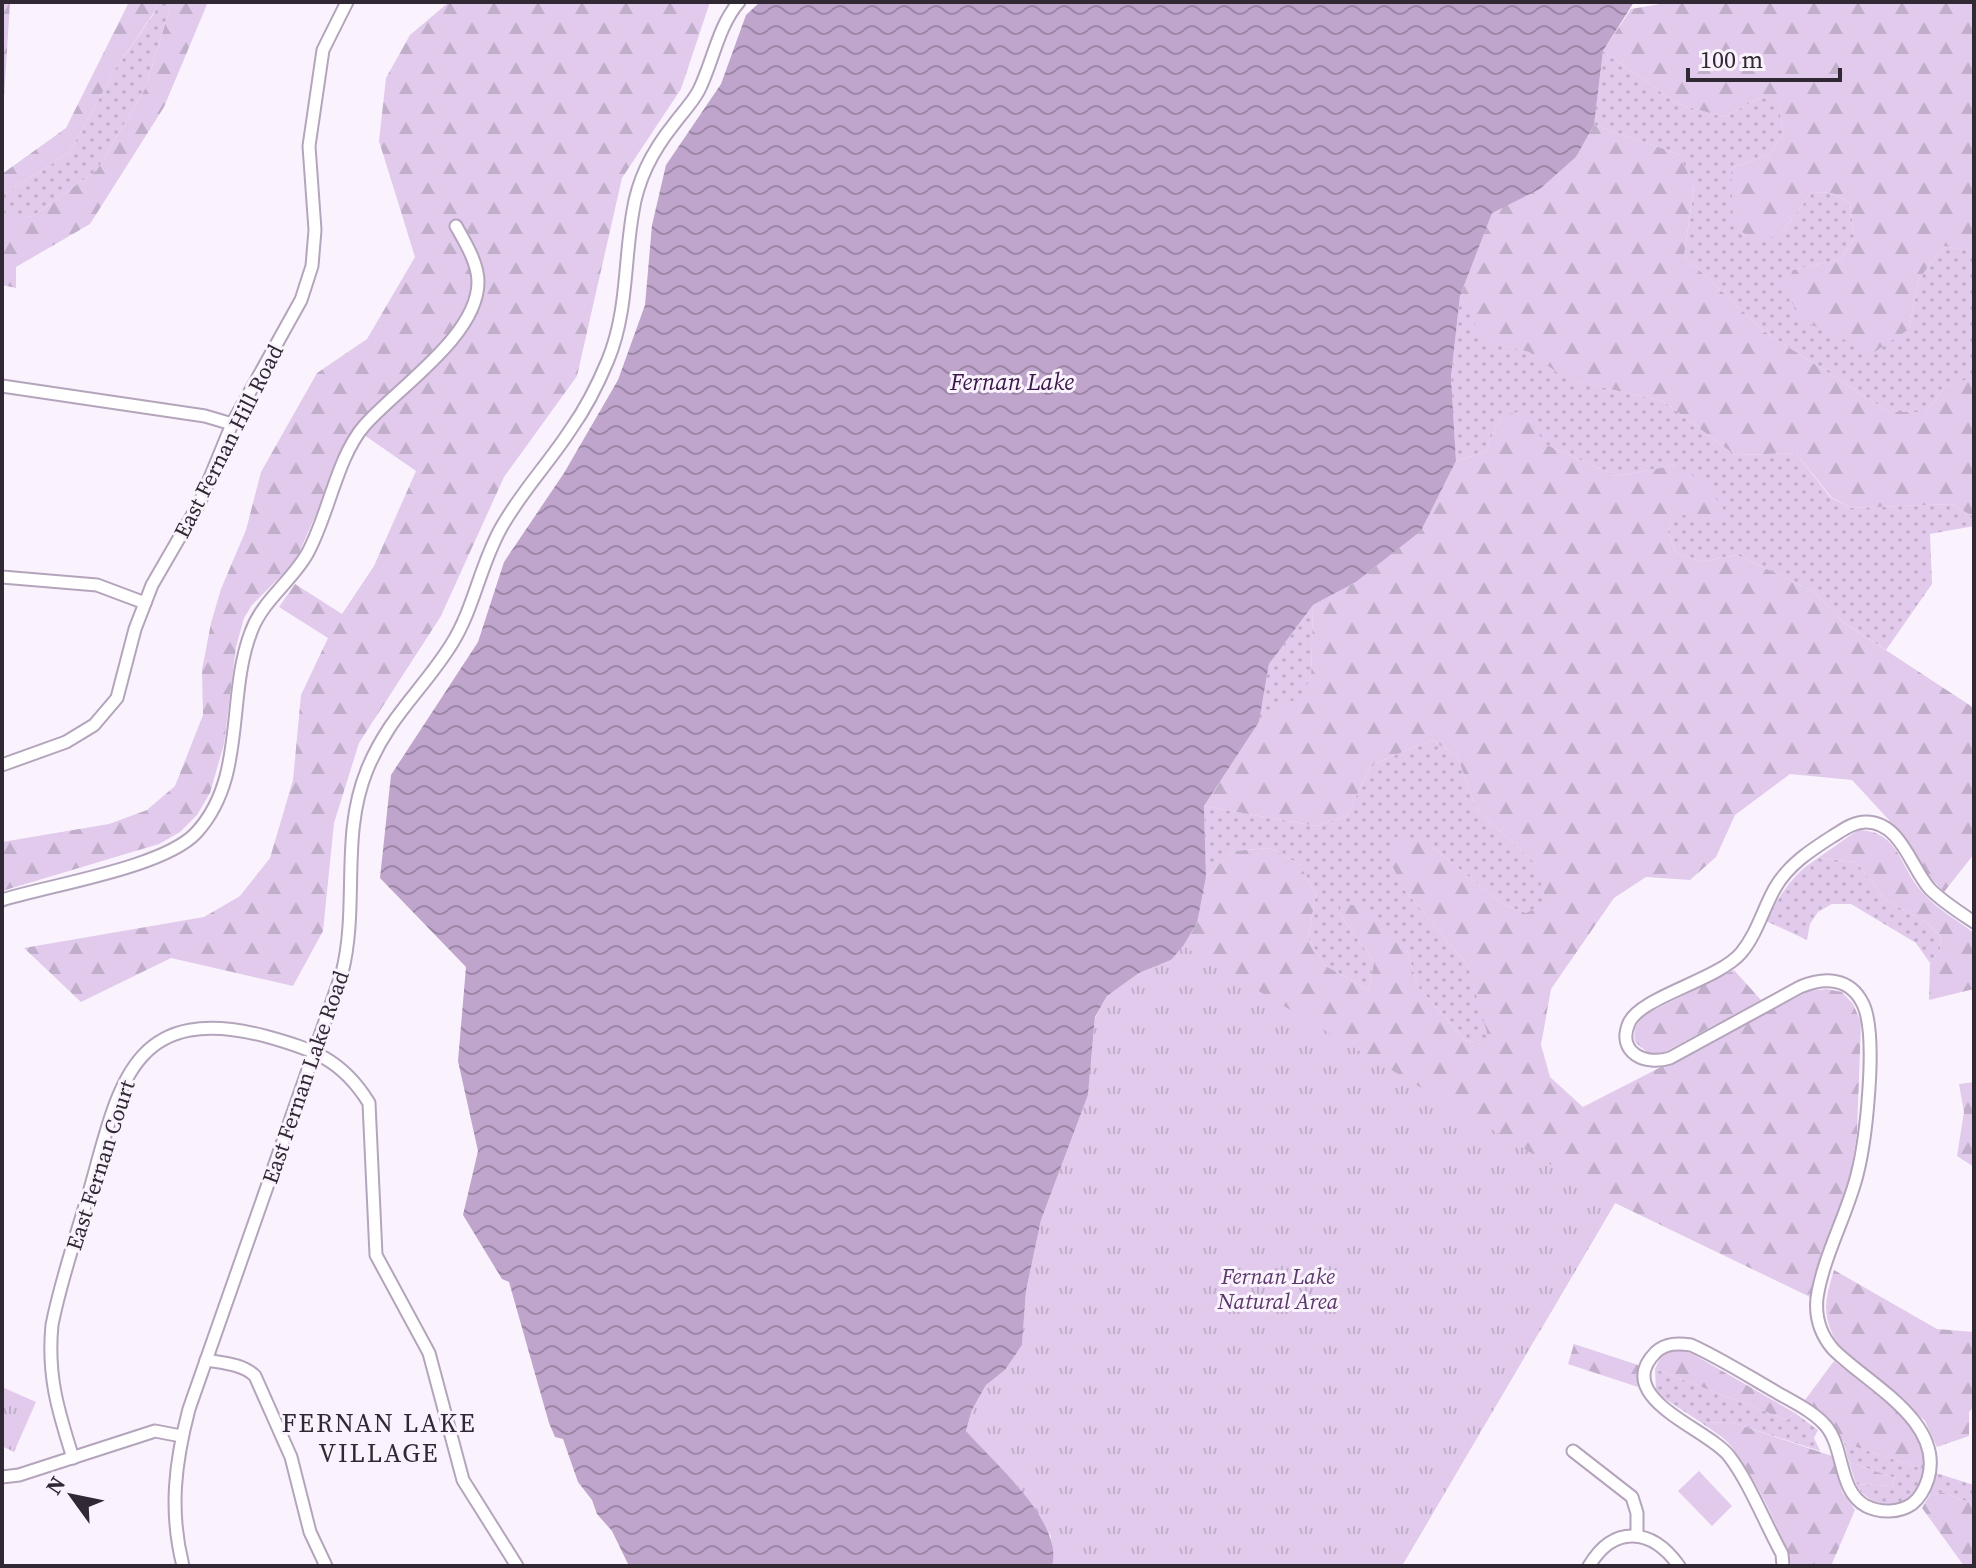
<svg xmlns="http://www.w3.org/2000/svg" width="1976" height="1568" font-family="'Source Serif 4',serif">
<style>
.grass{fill:url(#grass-dots)}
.forest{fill:url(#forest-firs)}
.park{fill:url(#park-tufts)}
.pitch{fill:#e1caec}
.water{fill:url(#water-waves)}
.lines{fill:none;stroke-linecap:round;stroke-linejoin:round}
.minor-casing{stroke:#b4a4bc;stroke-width:15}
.minor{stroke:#fff;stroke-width:11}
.labels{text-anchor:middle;stroke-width:6;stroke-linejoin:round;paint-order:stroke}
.street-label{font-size:22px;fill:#302933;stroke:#faf3fd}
.park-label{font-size:22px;font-style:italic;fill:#5b376b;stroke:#faf3fd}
.water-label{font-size:24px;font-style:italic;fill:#3a1748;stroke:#faf3fd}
.quarter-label{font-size:26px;letter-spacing:2px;fill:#302933;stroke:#faf3fd}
</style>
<defs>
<pattern id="grass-dots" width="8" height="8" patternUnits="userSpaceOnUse" patternTransform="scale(2)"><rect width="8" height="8" fill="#e1caec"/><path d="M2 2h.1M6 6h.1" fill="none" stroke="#c1aecb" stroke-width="1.8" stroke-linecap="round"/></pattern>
<pattern id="forest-firs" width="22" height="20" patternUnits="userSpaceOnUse" patternTransform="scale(2)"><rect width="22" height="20" fill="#e1caec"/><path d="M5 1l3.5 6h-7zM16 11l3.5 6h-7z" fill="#c1aecb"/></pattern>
<pattern id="park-tufts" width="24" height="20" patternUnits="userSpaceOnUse" patternTransform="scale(2)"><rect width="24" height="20" fill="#e1caec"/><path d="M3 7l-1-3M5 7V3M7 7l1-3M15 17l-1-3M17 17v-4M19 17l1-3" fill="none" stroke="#c1aecb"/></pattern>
<pattern id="water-waves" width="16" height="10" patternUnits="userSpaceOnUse" patternTransform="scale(2)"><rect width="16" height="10" fill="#bfa4cc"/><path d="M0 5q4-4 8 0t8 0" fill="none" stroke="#9c86a6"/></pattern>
</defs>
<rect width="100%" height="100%" fill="#faf3fd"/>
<g class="grass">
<polygon points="157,2 172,2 145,89 97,170 33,216 5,220 3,195 69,153 116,68 155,12"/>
<polygon points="1603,51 1678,104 1724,117 1761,97 1779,103 1783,134 1769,155 1731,168 1780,235 1812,192 1832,193 1850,203 1854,237 1841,259 1793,270 1909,329 1919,279 1944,246 1974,252 1974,384 1967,380 1945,387 1925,412 1889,412 1765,332 1684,256 1694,187 1679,154 1594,125"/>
<polygon points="1460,296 1484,340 1529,352 1567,379 1663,401 1735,455 1796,453 1830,497 1851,508 1951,504 1974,517 1974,526 1930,534 1932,584 1886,650 1843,622 1813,591 1737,555 1701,562 1676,552 1668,532 1672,512 1715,520 1676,465 1616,476 1547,445 1501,416 1485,452 1456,461 1451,377"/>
<polygon points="1313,605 1311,678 1301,696 1259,722 1269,664"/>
<polygon points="1432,740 1457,756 1477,810 1534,862 1548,902 1526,913 1504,905 1427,843 1403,888 1468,966 1489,1036 1481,1044 1465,1040 1418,987 1407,950 1339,913 1374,962 1369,990 1324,965 1308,938 1316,894 1300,865 1271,848 1233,851 1206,877 1204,806 1316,826 1347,816 1371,765"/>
<path d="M1818,858L1856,862L1886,900L1926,922L1941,937L1940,950L1930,963L1916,943L1851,904H1832L1818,912L1810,924L1807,940L1766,921C1780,895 1792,874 1818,858Z"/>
<polygon points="1655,1369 1787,1420 1795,1413 1818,1430 1814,1438 1820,1451 1731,1422 1702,1423 1656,1393"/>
<path d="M1844,1443L1923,1469C1921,1478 1919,1487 1913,1494C1895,1511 1866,1505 1856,1484L1892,1486L1895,1478L1849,1462Z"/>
<polygon points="1936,1473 1974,1485 1974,1504 1941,1492 1929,1496"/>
</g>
<g class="forest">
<polygon points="2,2 10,2 2,130"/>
<polygon points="129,2 157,2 155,11 116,68 69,153 3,195 5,219 33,216 97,170 145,89 172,2 208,2 164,107 90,224 16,267 16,288 2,285 2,174 66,128"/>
<polygon points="449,2 710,2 681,89 622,178 577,376 504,477 441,616 359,743 334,823 323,931 293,986 171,958 81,1002 24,948 204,917 240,896 270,858 293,780 301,695 328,638 279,607 295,584 342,614 374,566 416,471 354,428 295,562 252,605 244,618 236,647 224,744 210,793 197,815 180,832 159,844 2,891 2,842 109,824 147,810 175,786 203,715 202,670 211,623 221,589 246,530 261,472 317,373 367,339 415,257 379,141 386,78 410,35"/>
<polygon points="1672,2 1974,2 1974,252 1944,246 1919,279 1909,329 1873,353 1806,322 1783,291 1793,270 1841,259 1854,237 1850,203 1832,193 1812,192 1780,235 1758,241 1733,227 1731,168 1769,155 1783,134 1779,104 1761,97 1724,117 1678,104 1603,51 1631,9"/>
<polygon points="1594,125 1679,154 1694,186 1684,256 1765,332 1889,412 1925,412 1945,387 1967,379 1974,384 1974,517 1951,504 1851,508 1831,497 1796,453 1735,455 1663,401 1566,379 1529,352 1483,340 1460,296 1492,212 1540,189 1576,157"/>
<polygon points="1521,411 1547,445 1616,476 1676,465 1705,483 1727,514 1715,520 1672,513 1668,532 1676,552 1701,562 1737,555 1813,591 1843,622 1974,708 1974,854 1944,892 1923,870 1889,820 1852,780 1790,774 1735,815 1716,857 1690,880 1646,877 1614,898 1551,989 1541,1045 1550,1077 1583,1107 1809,991 1827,989 1842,992 1853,1004 1861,1022 1857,1133 1851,1172 1810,1297 1615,1203 1540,1331 1088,1095 1197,922 1206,877 1233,851 1271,848 1300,865 1316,894 1308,938 1324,965 1369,990 1374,962 1339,913 1342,902 1366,909 1407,950 1418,987 1465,1040 1481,1044 1488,1036 1468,966 1403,888 1390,861 1395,837 1427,843 1504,905 1526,913 1547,902 1534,862 1477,810 1457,756 1432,740 1371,765 1347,816 1316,826 1204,806 1259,722 1300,696 1311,678 1313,605 1356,582 1421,531 1456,461 1485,452 1501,416"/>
<path d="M1858,830C1900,831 1899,867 1923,893C1937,909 1957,920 1974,933V989L1929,1000L1930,963L1940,950L1941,937L1926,922L1886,900L1856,862L1818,858Z"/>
<path d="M1734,970L1761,1000L1661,1054H1649L1635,1042C1633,1029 1636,1023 1646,1014Z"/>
<polygon points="1974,1082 1974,1167 1957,1156 1964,1112 1959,1084"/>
<path d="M1834,1270L1937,1329L1974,1332V1406L1969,1412V1436L1937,1447L1925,1421L1837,1343C1821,1314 1825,1300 1834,1270Z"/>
<polygon points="1574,1344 1638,1365 1638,1387 1568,1364"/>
<polygon points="1673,1349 1691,1353 1795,1413 1787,1420 1655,1369 1660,1358"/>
<path d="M1834,1361C1854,1378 1908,1415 1918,1438C1922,1448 1924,1459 1923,1469L1844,1443L1830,1420L1805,1400Z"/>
<path d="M1731,1422L1832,1456L1842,1492L1855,1510L1831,1566H1799L1789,1563C1782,1530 1752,1473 1731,1446C1724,1437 1711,1430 1702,1423Z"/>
<polygon points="1849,1462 1895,1478 1892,1486 1856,1484"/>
<polygon points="1941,1492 1974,1504 1974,1566 1964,1566 1922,1508 1929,1496"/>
</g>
<g class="park">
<polygon points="1183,946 1615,1203 1402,1566 1052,1566 1051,1536 1019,1488 966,1432 972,1410 986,1385 1005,1370 1022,1345 1026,1291 1041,1220 1088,1095 1095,1018 1107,996 1139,973 1171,960"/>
<polygon points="2,1387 36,1402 14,1452 2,1446"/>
</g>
<polygon class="pitch" points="1699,1471 1732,1506 1712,1526 1678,1491"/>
<path class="water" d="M760,2H1634L1603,51L1594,125L1576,157L1540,189L1492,213L1460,296L1451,377L1456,461L1421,531L1356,582L1313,605L1269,664L1259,722L1204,806L1206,877L1197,923L1183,946L1171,960L1139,973L1107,996L1095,1017L1088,1095L1041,1220L1026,1291L1022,1345L1005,1370L986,1385L972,1410L966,1431C993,1462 1064,1522 1052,1566H629L612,1531L597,1514L592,1500L578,1482L563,1439L555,1437L549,1423L509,1282L502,1279L463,1215L478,1151L458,1061L466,967L380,878L391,775L478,642L504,562L564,473L618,380L645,305L652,225L666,165L721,84L746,15Z"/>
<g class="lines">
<g class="minor-casing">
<g id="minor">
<polyline points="2,386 205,416 232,424"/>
<polyline points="2,577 97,585 145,603"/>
<polyline points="2,765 66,742 94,725 117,698 135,629 152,585 200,502 232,424 301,300 312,266 315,230 309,146 323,50 347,2"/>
<path d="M2,900C49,885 163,868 196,833C247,778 226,697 251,632C262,601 291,582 307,554C328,517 337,457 364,426C396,389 478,336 478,282C478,263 465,242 456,226"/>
<path d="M206,1360C223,1363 243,1364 255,1376L291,1457L310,1532L326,1566"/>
<polyline points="1573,1451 1632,1497 1637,1513 1637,1536"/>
<path d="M73,1458C58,1411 47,1375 52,1325C61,1279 77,1234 90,1189C119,1086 131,1002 265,1036C312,1049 342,1059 369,1103L376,1255L429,1353L463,1480L517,1566"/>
<polyline points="2,1477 19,1475 155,1431 181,1436"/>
<path d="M183,1566C169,1511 175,1462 189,1409L342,973C359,906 340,836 367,770C389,716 422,691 451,645C474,609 480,565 501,528C521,492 549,463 571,429C586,408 598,384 608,360C628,311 624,261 633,211C638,178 653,150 674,124C682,113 693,102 699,90C713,62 718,26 739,2"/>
<path d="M1589,1566C1614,1524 1652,1528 1679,1566"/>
<path d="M1783,1566L1782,1554C1766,1525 1748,1480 1729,1456C1709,1429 1610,1398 1656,1352C1666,1343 1678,1343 1691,1345C1720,1358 1748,1376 1776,1392C1793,1402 1813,1411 1826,1426C1845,1449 1838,1491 1866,1506C1880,1513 1899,1513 1912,1504C1920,1498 1925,1488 1928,1479C1945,1421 1866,1383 1833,1349C1821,1335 1815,1317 1817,1298C1823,1257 1847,1215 1857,1175C1866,1140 1878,1035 1863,1004C1850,977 1824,977 1800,987L1670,1058C1646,1066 1616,1053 1629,1023C1640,997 1718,980 1741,953C1757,934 1763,909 1775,888C1788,865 1811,850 1833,836C1843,830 1853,822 1866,822C1901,822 1911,868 1930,889C1943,902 1959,912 1974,922"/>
</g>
</g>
<use href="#minor" class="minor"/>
</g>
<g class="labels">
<g class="street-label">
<text transform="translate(228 441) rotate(-63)" y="8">East Fernan Hill Road</text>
<text transform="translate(305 1077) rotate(-71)" y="8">East Fernan Lake Road</text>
<text transform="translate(100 1165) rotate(-72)" y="8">East Fernan Court</text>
</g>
<g class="park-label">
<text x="1278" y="1284">Fernan Lake<tspan x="1278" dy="25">Natural Area</tspan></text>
</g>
<g class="water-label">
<text x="1012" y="390">Fernan Lake</text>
</g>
<g class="quarter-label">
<text x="379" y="1432">FERNAN LAKE<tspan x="379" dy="30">VILLAGE</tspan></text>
</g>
</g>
<rect width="1976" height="1568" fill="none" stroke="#302933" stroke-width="8"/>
<g transform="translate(72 1496) rotate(303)" stroke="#faf3fd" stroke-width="6" paint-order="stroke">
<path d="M0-6L14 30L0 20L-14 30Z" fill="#302933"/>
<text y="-12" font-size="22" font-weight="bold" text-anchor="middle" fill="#302933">N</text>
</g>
<path d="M1688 68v12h152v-12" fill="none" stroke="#302933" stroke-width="4"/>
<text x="1700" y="68" font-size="24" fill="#302933" stroke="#faf3fd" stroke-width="6" paint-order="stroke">100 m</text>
</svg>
